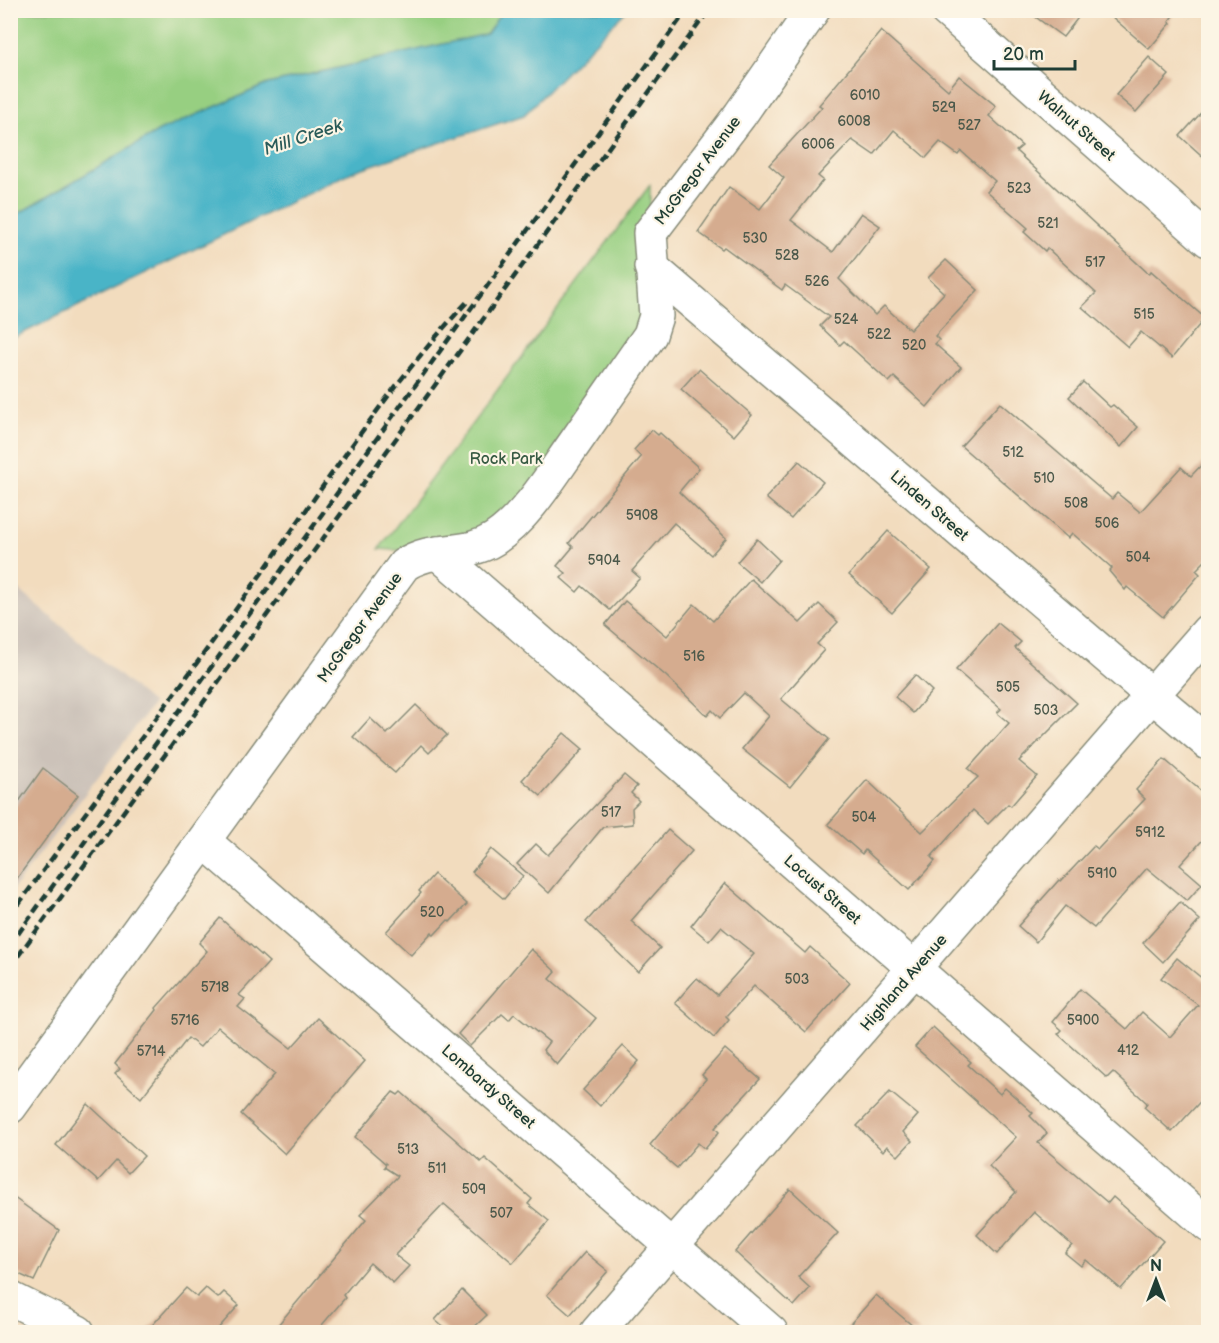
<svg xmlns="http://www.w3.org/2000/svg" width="1219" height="1343" font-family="'Balsamiq Sans',sans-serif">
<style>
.industrial{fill:#ccc2b9}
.green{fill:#97cf81;stroke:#5b865a;stroke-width:1.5}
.water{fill:#49b4c7;stroke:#34787e;stroke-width:1.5}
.building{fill:#d5ac8f}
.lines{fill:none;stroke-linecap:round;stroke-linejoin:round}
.minor-casing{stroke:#888c79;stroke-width:36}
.major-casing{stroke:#888c79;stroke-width:36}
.minor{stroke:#fff;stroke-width:33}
.major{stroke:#fff;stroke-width:33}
.rail{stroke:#1f3d34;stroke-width:4.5;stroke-dasharray:9 4.5;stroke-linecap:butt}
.labels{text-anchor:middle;stroke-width:4.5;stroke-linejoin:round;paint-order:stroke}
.number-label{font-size:14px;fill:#4c594b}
.street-label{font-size:16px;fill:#1f3d34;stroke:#fcf5e5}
.park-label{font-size:16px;fill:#375a43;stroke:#fcf5e5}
.water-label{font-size:18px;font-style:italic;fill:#2a5b59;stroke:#fcf5e5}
</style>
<rect width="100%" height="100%" fill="#fcf5e5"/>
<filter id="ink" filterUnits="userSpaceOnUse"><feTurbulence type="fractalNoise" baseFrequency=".0167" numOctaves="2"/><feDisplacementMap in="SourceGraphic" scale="12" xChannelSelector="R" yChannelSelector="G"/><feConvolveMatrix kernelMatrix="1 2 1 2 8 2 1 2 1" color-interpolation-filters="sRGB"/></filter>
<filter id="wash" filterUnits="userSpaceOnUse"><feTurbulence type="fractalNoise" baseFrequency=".008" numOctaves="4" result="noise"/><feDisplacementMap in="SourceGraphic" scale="24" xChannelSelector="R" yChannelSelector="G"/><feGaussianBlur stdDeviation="1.35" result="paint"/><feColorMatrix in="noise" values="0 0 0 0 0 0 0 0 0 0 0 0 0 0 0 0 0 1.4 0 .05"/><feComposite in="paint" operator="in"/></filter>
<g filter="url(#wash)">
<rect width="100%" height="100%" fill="#f2dcbe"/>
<polygon class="industrial" points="11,583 153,704 11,892"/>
<g class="green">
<polygon points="11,11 503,11 487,34 267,84 159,131 11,218"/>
<polygon points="650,185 650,254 656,297 540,493 438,553 379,549"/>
</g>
<polygon class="water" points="503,10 626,11 524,115 354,171 11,339 11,218 159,131 268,84 487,34"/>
<g id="blocks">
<g class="building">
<polygon points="1026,10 1084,10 1063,37"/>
<polygon points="1104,10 1177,10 1169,21 1171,23 1149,49"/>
<polygon points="881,31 948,90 959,76 996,106 989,116 1022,146 1016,151 1149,274 1151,271 1205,318 1172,358 1141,332 1128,347 1082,307 1096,293 1047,248 1045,251 1024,232 1028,228 986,191 995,181 961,151 958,155 940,142 926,158 894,130 874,155 852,140 818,176 823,180 791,220 833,252 861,213 880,226 839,279 875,315 884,306 910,330 944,293 928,278 946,260 978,290 935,336 939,340 935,344 961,367 927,407 894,377 889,382 844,341 840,345 820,326 829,317 785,285 782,290 724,247 722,249 698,232 729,187 760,209 784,178 769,165 822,107 819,105"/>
<polygon points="1149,57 1169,75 1136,112 1116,95"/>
<polygon points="1209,104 1209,162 1180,136"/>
<polygon points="699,369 752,415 734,436 681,389"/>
<polygon points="1083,382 1110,407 1113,405 1138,427 1121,447 1069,397"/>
<polygon points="1000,403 1112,499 1117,493 1140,512 1181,467 1191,476 1209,457 1209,557 1196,570 1200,574 1163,617 1127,587 1125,590 1109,571 1112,568 1072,533 1068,538 961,446"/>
<polygon points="652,430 658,435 660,433 699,468 679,492 726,538 711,555 674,523 632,571 640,578 610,610 582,586 577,592 561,578 566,573 557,566 573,547 569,543 641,457 634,450"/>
<polygon points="799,461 823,482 791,519 766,498"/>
<polygon points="888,531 931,569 892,613 849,575"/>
<polygon points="757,539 779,560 760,582 737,562"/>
<polygon points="751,579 800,623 819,604 838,622 817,644 824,650 781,699 829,739 790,787 742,749 769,716 744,693 720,718 712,710 707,716 666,676 605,625 625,601 667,636 694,604 713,621"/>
<polygon points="998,623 1021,642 1015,648 1077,703 1019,761 1037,776 1011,806 1008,804 988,824 973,810 931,857 935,861 909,890 865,850 862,854 828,824 867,780 922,832 978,777 968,769 1009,723 997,713 1001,709 956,670"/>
<polygon points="915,675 932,691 913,713 895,697"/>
<polygon points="416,705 447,735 429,753 421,745 395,773 353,737 370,718 387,734"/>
<polygon points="564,733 583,749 541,796 522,780"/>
<polygon points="1164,759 1209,798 1209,833 1180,865 1202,884 1187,901 1147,868 1094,928 1065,906 1036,942 1018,926 1059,880 1061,881 1094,846 1098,849 1145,799 1136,790"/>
<polygon points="43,768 78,795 10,888 10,814"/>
<polygon points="624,775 637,786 631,793 639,801 632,808 633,824 603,827 549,893 517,864 536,844 548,855"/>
<polygon points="668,830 692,851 631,921 660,948 638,972 586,922"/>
<polygon points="491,849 523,876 504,899 472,872"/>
<polygon points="434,874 467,904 450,922 448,920 434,935 432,932 411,955 386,932 421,893 419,891"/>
<polygon points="725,883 805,953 810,947 850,983 806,1032 754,986 726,1017 729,1020 714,1038 675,1003 697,978 717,995 754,954 721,927 709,941 691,926"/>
<polygon points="1180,902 1200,920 1163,962 1143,943"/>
<polygon points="220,918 269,962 239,995 245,999 238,1007 291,1048 318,1018 365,1061 285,1154 241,1114 275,1074 218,1027 200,1047 188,1038 141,1098 115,1074 120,1069 115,1064 157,1010 156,1008 207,951 199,943"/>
<polygon points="531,949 556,972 550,979 596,1018 557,1065 543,1050 549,1042 514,1014 509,1020 502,1014 470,1046 458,1034"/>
<polygon points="1177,958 1209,984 1209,1092 1172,1132 1144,1107 1147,1103 1113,1072 1107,1078 1058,1034 1062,1030 1053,1022 1080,989 1127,1029 1142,1012 1170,1037 1198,1005 1161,978"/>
<polygon points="933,1027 971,1062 968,1065 1000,1094 1005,1088 1033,1113 1030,1116 1047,1133 1038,1143 1108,1203 1113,1197 1163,1241 1121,1289 1086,1260 1081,1266 1065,1253 1072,1245 1034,1212 997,1254 977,1235 1016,1192 989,1166 1016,1137 915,1047"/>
<polygon points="623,1046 639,1061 600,1106 583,1090"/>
<polygon points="725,1049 760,1079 715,1128 719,1132 705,1149 698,1143 677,1168 650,1145 706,1079 702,1075"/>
<polygon points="393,1092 398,1095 401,1092 481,1162 485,1158 532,1199 528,1204 549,1221 513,1263 444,1204 395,1255 409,1266 393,1283 370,1263 343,1295 345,1298 316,1332 272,1332 366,1220 360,1215 398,1176 384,1167 386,1164 355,1137"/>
<polygon points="890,1092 918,1115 903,1132 912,1141 898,1156 887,1146 883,1151 857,1126"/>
<polygon points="88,1104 144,1156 128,1173 116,1161 98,1181 56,1145"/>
<polygon points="790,1189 838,1233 798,1277 810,1288 794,1306 735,1252"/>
<polygon points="10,1195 59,1230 34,1281 10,1270"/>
<polygon points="585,1252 608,1271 570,1315 547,1295"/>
<polygon points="186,1288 197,1297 206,1288 218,1298 224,1292 239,1305 215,1332 146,1332"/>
<polygon points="462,1290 487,1315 469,1332 449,1332 435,1320"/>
<polygon points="876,1295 920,1332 843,1332"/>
</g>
</g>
</g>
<g filter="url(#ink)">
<use href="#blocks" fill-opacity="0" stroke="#888c79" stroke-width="1.5"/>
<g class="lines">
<g class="minor-casing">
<g id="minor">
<polyline points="946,10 1208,240"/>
<polyline points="651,267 1208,743"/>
<polyline points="438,553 1208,1225"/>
<polyline points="205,842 771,1332"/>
<path d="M10,1107L404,565C434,545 464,558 494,539C526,518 552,475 574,444C599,408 624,372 650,335L656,316L650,233L740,115L813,10"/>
<polyline points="597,1332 1208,631"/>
</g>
</g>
<g class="major-casing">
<polyline id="major" points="10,1298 78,1332"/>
</g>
<use href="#minor" class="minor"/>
<use href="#major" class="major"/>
<g class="rail">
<path d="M10,916C88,808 169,703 246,595C318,496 383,392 467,302"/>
<polyline points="10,945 687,10"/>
<polyline points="10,967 709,10"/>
</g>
</g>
</g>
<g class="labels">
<g class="number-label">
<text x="865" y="100">6010</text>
<text x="944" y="112">529</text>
<text x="854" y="126">6008</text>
<text x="969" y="130">527</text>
<text x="818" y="149">6006</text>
<text x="1019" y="193">523</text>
<text x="1048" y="228">521</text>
<text x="755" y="243">530</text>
<text x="787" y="260">528</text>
<text x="1095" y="267">517</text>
<text x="817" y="286">526</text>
<text x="1144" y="319">515</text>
<text x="846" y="324">524</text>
<text x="879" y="339">522</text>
<text x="914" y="350">520</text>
<text x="1013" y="457">512</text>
<text x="1044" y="483">510</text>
<text x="1076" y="508">508</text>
<text x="642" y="520">5908</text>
<text x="1107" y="528">506</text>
<text x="1138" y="562">504</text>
<text x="604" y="565">5904</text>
<text x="694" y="661">516</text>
<text x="1008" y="692">505</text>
<text x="1046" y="715">503</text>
<text x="611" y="817">517</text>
<text x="864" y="822">504</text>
<text x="1150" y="837">5912</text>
<text x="1102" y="878">5910</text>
<text x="432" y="917">520</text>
<text x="797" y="984">503</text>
<text x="215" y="992">5718</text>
<text x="185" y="1025">5716</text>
<text x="1083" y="1025">5900</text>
<text x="1128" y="1055">412</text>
<text x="151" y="1056">5714</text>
<text x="408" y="1154">513</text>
<text x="437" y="1173">511</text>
<text x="474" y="1194">509</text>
<text x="501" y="1218">507</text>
</g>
<g class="street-label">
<text transform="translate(1077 125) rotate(41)" y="6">Walnut Street</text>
<text transform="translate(697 170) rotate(-53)" y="6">McGregor Avenue</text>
<text transform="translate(930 505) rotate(41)" y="6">Linden Street</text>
<text transform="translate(359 627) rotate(-54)" y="6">McGregor Avenue</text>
<text transform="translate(823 889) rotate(41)" y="6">Locust Street</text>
<text transform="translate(903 982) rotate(-49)" y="6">Highland Avenue</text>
<text transform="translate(489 1086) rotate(41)" y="6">Lombardy Street</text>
</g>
<g class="park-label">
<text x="506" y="464">Rock Park</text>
</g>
<g class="water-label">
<text transform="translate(303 137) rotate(-18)" y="6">Mill Creek</text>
</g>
</g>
<rect width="1219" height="1343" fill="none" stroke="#fcf5e5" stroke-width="36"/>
<g transform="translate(1156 1280)" stroke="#fcf5e5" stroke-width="4.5" paint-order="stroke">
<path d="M0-4.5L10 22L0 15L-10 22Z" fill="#1f3d34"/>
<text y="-9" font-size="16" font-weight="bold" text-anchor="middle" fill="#1f3d34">N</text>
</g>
<path d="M994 60v9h81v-9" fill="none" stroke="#1f3d34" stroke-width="3"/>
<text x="1003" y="60" font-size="18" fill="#1f3d34" stroke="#fcf5e5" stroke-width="4.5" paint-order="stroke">20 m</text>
</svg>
